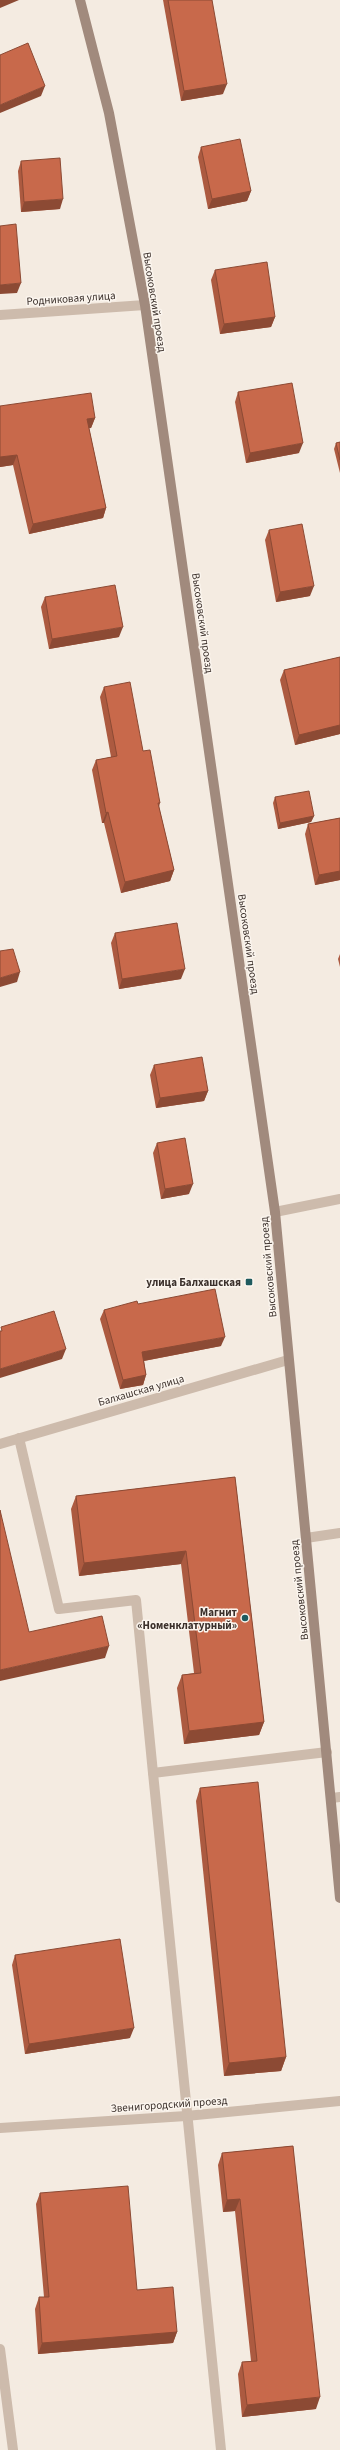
<svg xmlns="http://www.w3.org/2000/svg" width="340" height="2450" font-family="'Source Sans 3',sans-serif">
<style>
.lines{fill:none;stroke-linecap:round;stroke-linejoin:round}
.lane{stroke:#cdbbac;stroke-width:10}
.street{stroke:#cdbbac;stroke-width:10}
.secondary{stroke:#a18a7d;stroke-width:10}
.wall{fill:#ac5a40}
.shaded-wall{fill:#8c4a34}
.building{fill:#c8694b;stroke:#8c4a34}
.poi-dot{fill:#1f5a5e;stroke:#fbf5ee;stroke-width:1.5}
.labels{text-anchor:middle;stroke-width:3;stroke-linejoin:round;paint-order:stroke}
.street-label{font-size:11px;fill:#3b302b;stroke:#fbf5ee}
.poi-label{font-size:11px;font-weight:bold;fill:#3b302b;stroke:#fbf5ee;text-anchor:end}
</style>
<rect width="100%" height="100%" fill="#f4ebe1"/>
<g class="lines">
<g class="lane">
<polyline points="275,1212 340,1199"/>
<polyline points="19,1438 59,1609 136,1600 153,1773"/>
<polyline points="306,1538 340,1533"/>
<polyline points="332,1798 340,1797"/>
<polyline points="0,2349 13,2450"/>
<polyline points="221,2450 153,1773 327,1752"/>
</g>
<g class="street">
<polyline points="0,315 145,305"/>
<polyline points="0,1444 288,1360"/>
<polyline points="0,2128 186,2116 340,2101"/>
</g>
<polyline class="secondary" points="80,0 109,113 145,305 275,1212 340,1898"/>
</g>
<g class="wall">
<polygon points="163,0 212,0 223,94 181,101"/>
<polygon points="201,147 251,191 247,201 208,209 198,157"/>
<polygon points="21,161 60,209 21,212 18,171"/>
<polygon points="215,270 275,317 271,327 220,334 211,280"/>
<polygon points="238,392 299,453 246,463 235,402"/>
<polygon points="0,406 95,418 91,428 89,428 106,508 103,518 29,534 13,465 0,467"/>
<polygon points="340,442 340,473 334,449 336,443"/>
<polygon points="269,530 310,596 276,602 265,540"/>
<polygon points="45,597 119,637 49,649 41,607"/>
<polygon points="340,657 340,734 295,745 280,680 284,670"/>
<polygon points="104,687 143,751 160,803 159,807 174,870 170,881 121,893 104,823 102,823 92,770 96,760 111,757 100,697"/>
<polygon points="275,797 314,816 311,822 278,829 273,803"/>
<polygon points="340,818 340,880 315,885 305,834 308,824"/>
<polygon points="115,933 181,979 119,989 111,943"/>
<polygon points="340,954 340,967 338,959"/>
<polygon points="154,1065 208,1091 204,1101 156,1108 150,1075"/>
<polygon points="157,1143 189,1194 161,1199 153,1153"/>
<polygon points="138,1304 221,1346 144,1361 146,1375 143,1385 120,1389 100,1319 104,1310"/>
<polygon points="235,1477 264,1722 259,1735 184,1744 177,1688 182,1675 194,1673 181,1564 79,1576 71,1509 76,1496"/>
<polygon points="200,1788 286,2057 281,2071 224,2076 196,1801"/>
<polygon points="15,1955 130,2038 25,2054 12,1965"/>
<polygon points="293,2146 316,2409 242,2417 238,2374 242,2362 251,2361 235,2211 223,2212 218,2165 222,2153"/>
<polygon points="40,2193 137,2290 177,2332 173,2343 38,2354 35,2309 39,2297 44,2297 36,2204"/>
</g>
<g class="shaded-wall">
<polygon points="0,0 19,0 0,8"/>
<polygon points="227,84 223,94 181,101 184,91"/>
<polygon points="45,86 41,96 0,113 0,105"/>
<polygon points="251,191 247,201 208,209 212,199"/>
<polygon points="63,199 60,209 21,212 24,202"/>
<polygon points="21,283 17,293 0,294 0,285"/>
<polygon points="275,317 271,327 220,334 224,324"/>
<polygon points="95,418 91,428 83,429 87,419"/>
<polygon points="303,443 299,453 246,463 250,453"/>
<polygon points="17,455 13,465 0,467 0,457"/>
<polygon points="106,508 103,518 29,534 33,524"/>
<polygon points="314,586 310,596 276,602 280,592"/>
<polygon points="123,627 119,637 49,649 52,639"/>
<polygon points="340,725 340,734 295,745 299,735"/>
<polygon points="108,812 104,823 102,823 106,813"/>
<polygon points="314,816 311,822 278,829 280,823"/>
<polygon points="174,870 170,881 121,893 125,882"/>
<polygon points="340,871 340,880 315,885 319,875"/>
<polygon points="185,969 181,979 119,989 122,979"/>
<polygon points="20,972 17,982 0,987 0,978"/>
<polygon points="208,1091 204,1101 156,1108 160,1098"/>
<polygon points="193,1184 189,1194 161,1199 165,1189"/>
<polygon points="225,1337 221,1346 138,1362 142,1352"/>
<polygon points="66,1349 62,1359 0,1378 0,1369"/>
<polygon points="146,1375 143,1385 120,1389 123,1380"/>
<polygon points="186,1551 181,1564 79,1576 84,1563"/>
<polygon points="109,1646 105,1658 0,1681 0,1670"/>
<polygon points="264,1722 259,1735 184,1744 189,1731"/>
<polygon points="134,2028 130,2038 25,2054 29,2044"/>
<polygon points="286,2057 281,2071 224,2076 229,2063"/>
<polygon points="240,2199 235,2211 223,2212 227,2200"/>
<polygon points="177,2332 173,2343 38,2354 42,2343"/>
<polygon points="320,2397 316,2409 242,2417 247,2405"/>
</g>
<g class="building">
<polygon points="168,0 212,0 227,84 184,91"/>
<polygon points="28,43 45,86 0,105 0,55"/>
<polygon points="240,139 251,191 212,199 201,147"/>
<polygon points="60,158 63,199 24,202 21,161"/>
<polygon points="16,224 21,283 0,285 0,226"/>
<polygon points="267,262 275,317 224,324 215,270"/>
<polygon points="292,383 303,443 250,453 238,392"/>
<polygon points="91,393 95,418 87,419 106,508 33,524 17,455 0,457 0,406"/>
<polygon points="340,442 340,460 336,443"/>
<polygon points="302,524 314,586 280,592 269,530"/>
<polygon points="115,585 123,627 52,639 45,597"/>
<polygon points="340,657 340,725 299,735 284,670"/>
<polygon points="130,682 143,751 150,750 160,803 158,803 174,870 125,882 108,812 106,813 96,760 117,756 104,687"/>
<polygon points="309,791 314,816 280,823 275,797"/>
<polygon points="340,818 340,871 319,875 308,824"/>
<polygon points="177,923 185,969 122,979 115,933"/>
<polygon points="13,949 20,972 0,978 0,951"/>
<polygon points="202,1057 208,1091 160,1098 154,1065"/>
<polygon points="185,1138 193,1184 165,1189 157,1143"/>
<polygon points="215,1289 225,1337 142,1352 146,1375 123,1380 104,1310 137,1301 138,1304"/>
<polygon points="54,1311 66,1349 0,1369 0,1331 2,1331 1,1327"/>
<polygon points="235,1477 264,1722 189,1731 182,1675 201,1673 186,1551 84,1563 76,1496"/>
<polygon points="0,1510 29,1632 102,1616 109,1646 0,1670"/>
<polygon points="258,1782 286,2057 229,2063 200,1788"/>
<polygon points="120,1939 134,2028 29,2044 15,1955"/>
<polygon points="293,2146 320,2397 247,2405 242,2362 257,2361 240,2199 227,2200 222,2153"/>
<polygon points="128,2186 137,2290 173,2287 177,2332 42,2343 39,2297 49,2297 40,2193"/>
</g>
<g class="poi-dot">
<rect x="245" y="1278" width="8" height="8" rx="2"/>
<circle cx="245" cy="1618" r="4"/>
</g>
<g class="labels">
<g class="street-label">
<text transform="translate(71 298) rotate(-4)" y="4">Родниковая улица</text>
<text transform="translate(155 302) rotate(81)" y="4">Высоковский проезд</text>
<text transform="translate(203 623) rotate(82)" y="4">Высоковский проезд</text>
<text transform="translate(249 944) rotate(82)" y="4">Высоковский проезд</text>
<text transform="translate(268 1267) rotate(-95)" y="4">Высоковский проезд</text>
<text transform="translate(141 1390) rotate(-16)" y="4">Балхашская улица</text>
<text transform="translate(299 1590) rotate(-96)" y="4">Высоковский проезд</text>
<text transform="translate(169 2104) rotate(-4)" y="4">Звенигородский проезд</text>
</g>
<g class="poi-label">
<text x="241" y="1286">улица Балхашская</text>
<text x="237" y="1616">Магнит<tspan x="237" dy="13">«Номенклатурный»</tspan></text>
</g>
</g>
</svg>
